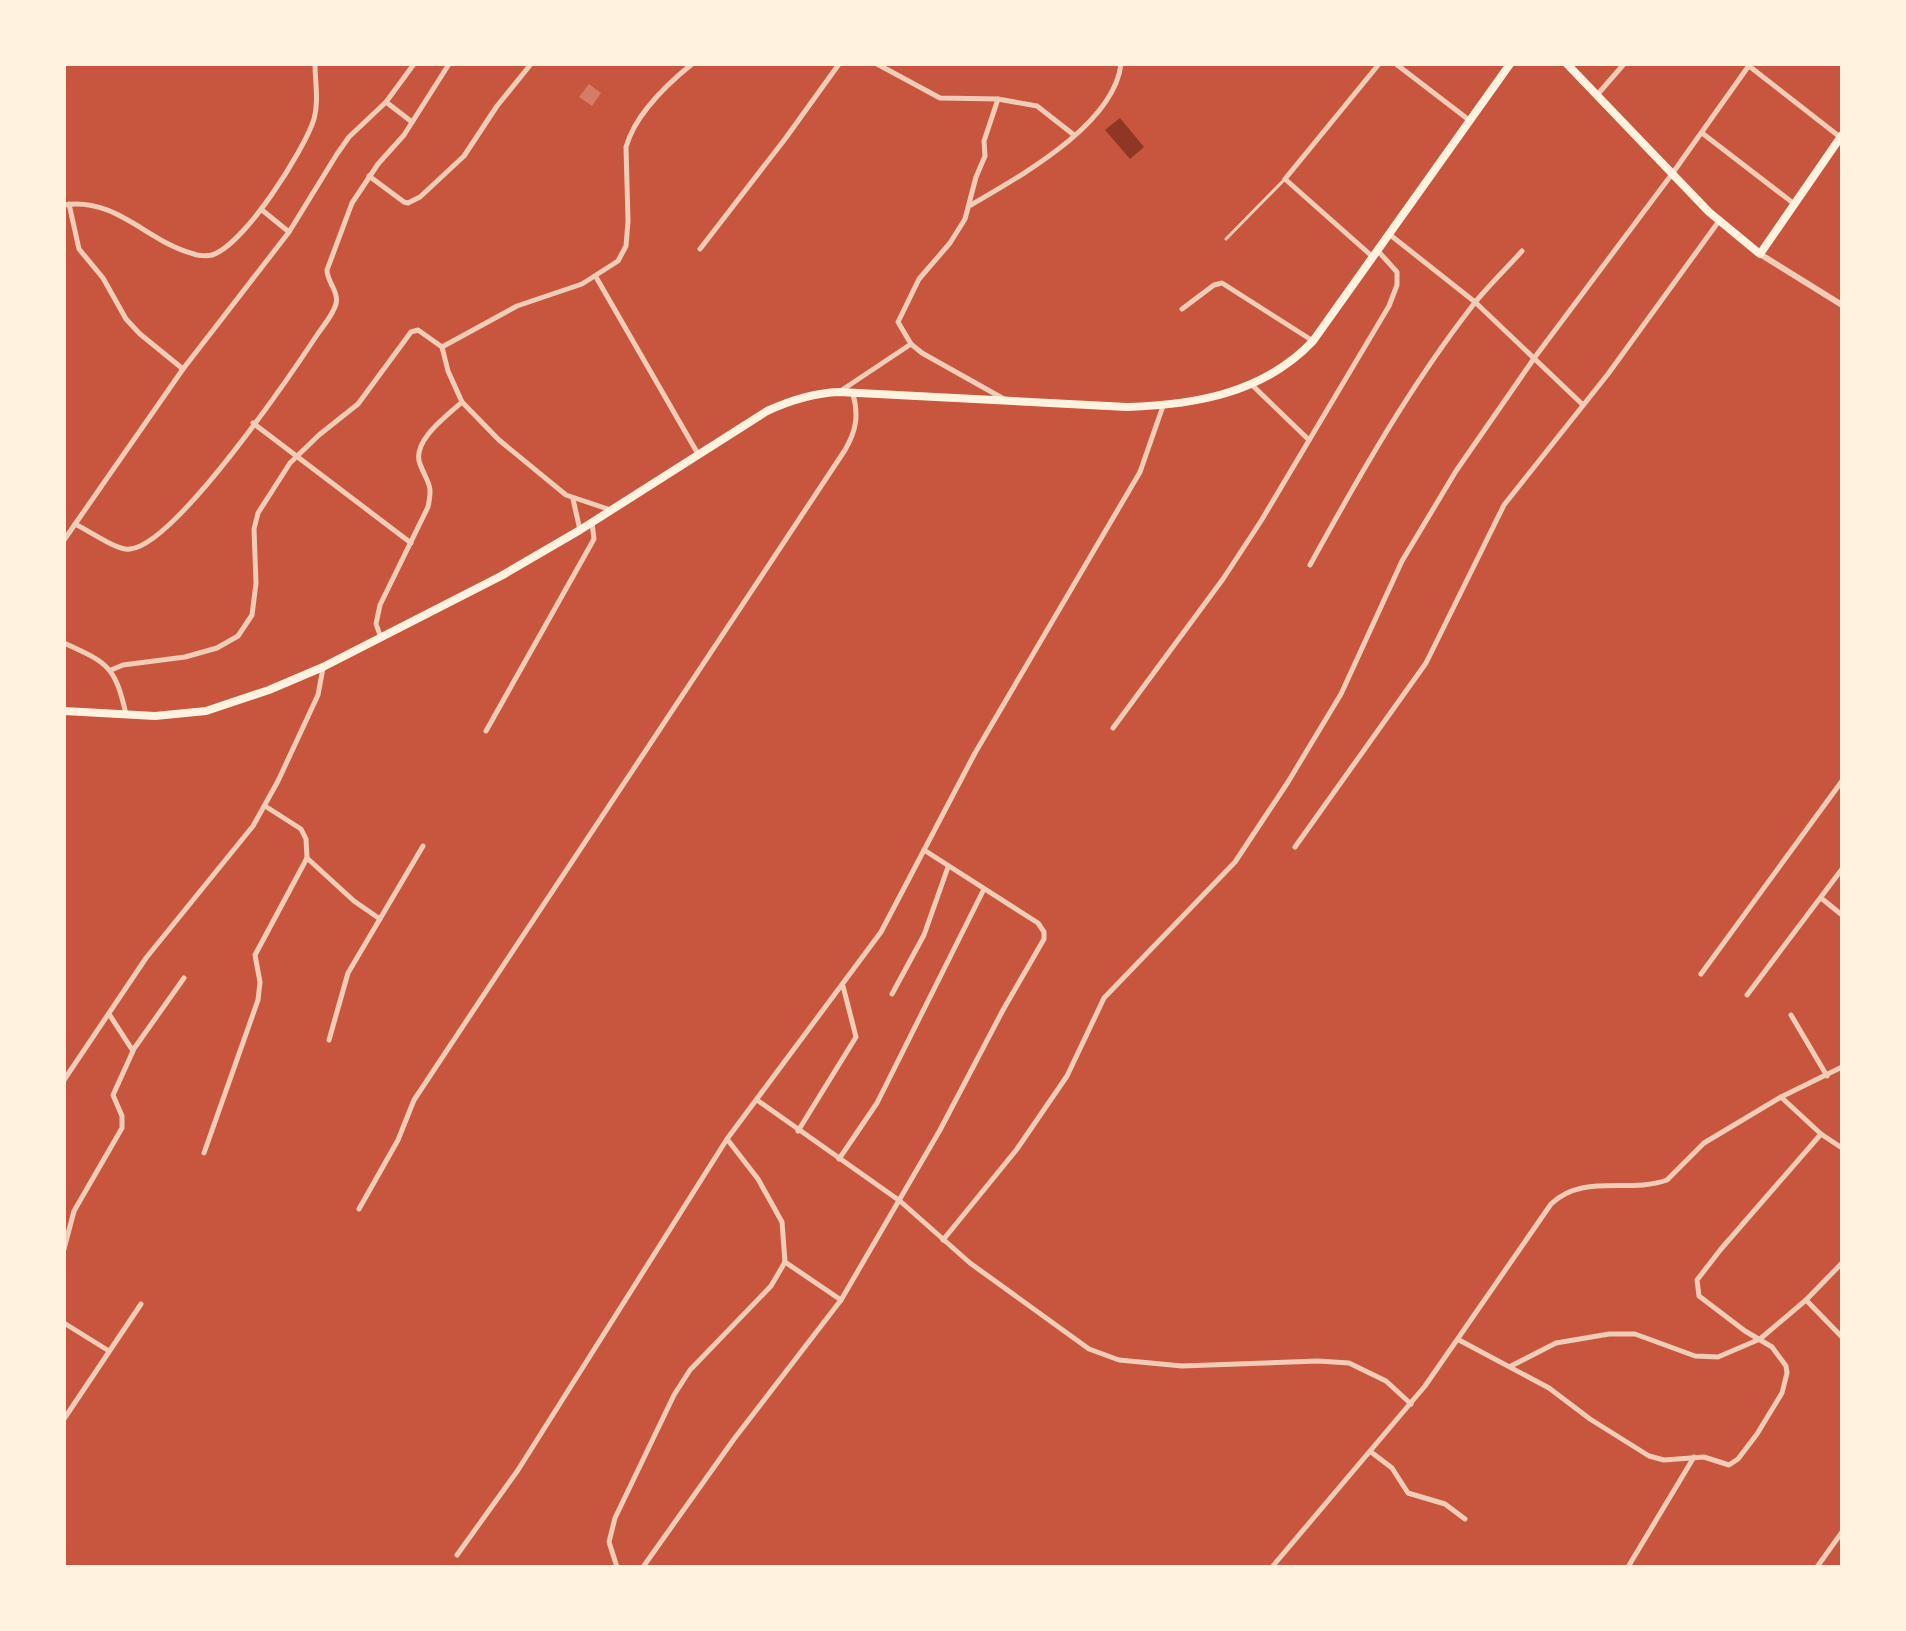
<svg xmlns="http://www.w3.org/2000/svg" width="1906" height="1631" font-family="'Exo 2',sans-serif">
<style>
.water{fill:#8f3625}
.building{fill:#d67c66}
.lines{fill:none;stroke-linecap:round;stroke-linejoin:round}
.service{stroke:#f1ccb7;stroke-width:3}
.minor{stroke:#f1ccb7;stroke-width:5}
.tertiary{stroke:#f1ccb7;stroke-width:6}
.primary{stroke:#fff3e0;stroke-width:8}
</style>
<rect width="100%" height="100%" fill="#c8553d"/>
<polygon class="water" points="1120,118 1144,147 1130,159 1105,130"/>
<polygon class="building" points="589,84 601,93 592,106 579,97"/>
<g class="lines">
<polyline class="service" points="1226,239 1285,179"/>
<g class="minor">
<polyline points="877,64 940,98 998,99 1037,106 1074,135"/>
<polyline points="1396,64 1469,120"/>
<polyline points="1749,66 1840,137"/>
<polyline points="1597,95 1624,64"/>
<polyline points="998,99 984,141 985,156 976,177 965,219 950,243 919,279 898,322 911,344 922,353 1004,399"/>
<polyline points="386,102 412,122"/>
<polyline points="1702,133 1793,203"/>
<polyline points="369,176 404,202 408,203 420,197 464,156 497,106 531,64"/>
<polyline points="69,204 79,249 103,278 126,319 140,334 183,369"/>
<path d="M64,205C117,197 147,242 194,254C198,256 208,256 212,255C244,245 304,151 314,119C319,101 315,82 315,64"/>
<path d="M971,205C1020,176 1114,125 1121,64"/>
<polyline points="262,210 289,232"/>
<polyline points="1389,234 1475,302 1582,404"/>
<polyline points="700,249 785,139 839,64"/>
<polyline points="1373,257 1285,179 1379,64"/>
<polyline points="596,277 698,454"/>
<polyline points="1182,309 1214,285 1222,283 1313,341"/>
<path d="M442,347L517,306L582,284L618,261L626,246L628,221L626,147C635,115 666,85 692,64"/>
<polyline points="442,347 448,371 462,402 499,440 566,495 611,510"/>
<polyline points="1252,385 1309,440"/>
<polyline points="842,390 911,344"/>
<polyline points="253,423 411,543"/>
<polyline points="573,499 580,530"/>
<path d="M75,524C88,530 117,551 130,549C175,545 290,376 317,335C323,326 333,315 336,304C339,291 327,282 327,270L352,203L378,164L404,135L449,64"/>
<polyline points="64,540 183,369 289,232 337,154 349,137 386,102 414,64"/>
<path d="M1310,565C1359,476 1410,386 1473,305C1488,286 1506,269 1522,251"/>
<path d="M381,638L376,624L380,605L428,507C433,483 428,485 420,464C411,441 448,415 462,402"/>
<path d="M64,643C108,663 115,666 126,714"/>
<polyline points="111,670 123,665 185,657 217,648 238,636 252,615 256,583 254,529 258,513 290,463 319,435 358,404 411,332 418,330 442,347"/>
<polyline points="1113,728 1223,579 1261,521 1389,306 1397,285 1397,272 1378,251"/>
<polyline points="486,731 594,539 592,523"/>
<polyline points="1295,847 1426,663 1504,505 1608,374 1719,221"/>
<polyline points="307,858 354,901 380,919"/>
<polyline points="1821,898 1842,915"/>
<polyline points="1701,974 1842,781"/>
<polyline points="892,994 924,935 948,867"/>
<polyline points="1747,995 1842,869"/>
<polyline points="1791,1015 1827,1076"/>
<polyline points="329,1040 348,973 423,846"/>
<polyline points="133,1050 184,978"/>
<polyline points="64,1080 146,958 253,826 278,781 318,695 323,668"/>
<polyline points="1781,1097 1821,1134 1842,1148"/>
<polyline points="757,1100 900,1201 970,1263 1089,1349 1119,1360 1182,1366 1318,1361 1349,1363 1386,1381 1411,1404"/>
<polyline points="798,1131 856,1037 843,986"/>
<polyline points="204,1153 258,1000 260,982 255,955 307,858 306,839 301,829 265,806"/>
<polyline points="839,1159 877,1103 984,889"/>
<path d="M359,1209L398,1140L414,1100L845,450C856,431 859,416 853,394"/>
<polyline points="943,1240 1017,1149 1067,1076 1104,998 1235,862 1288,782 1341,694 1402,561 1456,471 1535,357 1672,174 1750,64"/>
<polyline points="64,1249 74,1211 122,1128 122,1116 113,1095 133,1051 109,1014"/>
<polyline points="785,1262 841,1300"/>
<polyline points="1806,1300 1842,1337"/>
<polyline points="64,1323 109,1351"/>
<polyline points="1459,1340 1549,1388 1590,1419 1649,1456 1664,1460 1704,1457 1729,1465 1738,1459 1757,1434 1782,1393 1787,1373 1786,1366 1772,1347 1745,1331 1699,1296 1697,1280 1721,1249 1821,1134"/>
<polyline points="1511,1366 1556,1343 1609,1334 1635,1334 1695,1356 1718,1357 1760,1339 1806,1300 1842,1263"/>
<polyline points="64,1419 141,1304"/>
<polyline points="1371,1452 1392,1468 1408,1493 1445,1504 1465,1519"/>
<polyline points="457,1555 518,1470 727,1139 881,932 975,753 1140,472 1163,406"/>
<polyline points="617,1567 609,1542 615,1518 674,1395 690,1370 771,1286 785,1262 782,1222 758,1179 727,1139"/>
<polyline points="643,1567 734,1439 841,1300 940,1130 1003,1010 1044,939 1044,932 1038,923 924,850"/>
<path d="M1272,1567L1425,1386L1551,1204C1584,1173 1628,1194 1667,1180L1704,1143L1781,1097L1842,1067"/>
<polyline points="1628,1567 1694,1457"/>
<polyline points="1817,1567 1842,1532"/>
</g>
<polyline class="tertiary" points="1760,254 1842,305"/>
<g class="primary">
<polyline points="1567,64 1709,212 1760,254 1842,135"/>
<path d="M64,711L155,716L206,711L269,690L323,667L501,576L580,530L767,411C791,400 813,393 839,392L1127,407C1195,405 1264,393 1313,341L1510,64"/>
</g>
</g>
<rect width="1906" height="1631" fill="none" stroke="#fff3e0" stroke-width="132"/>
</svg>
